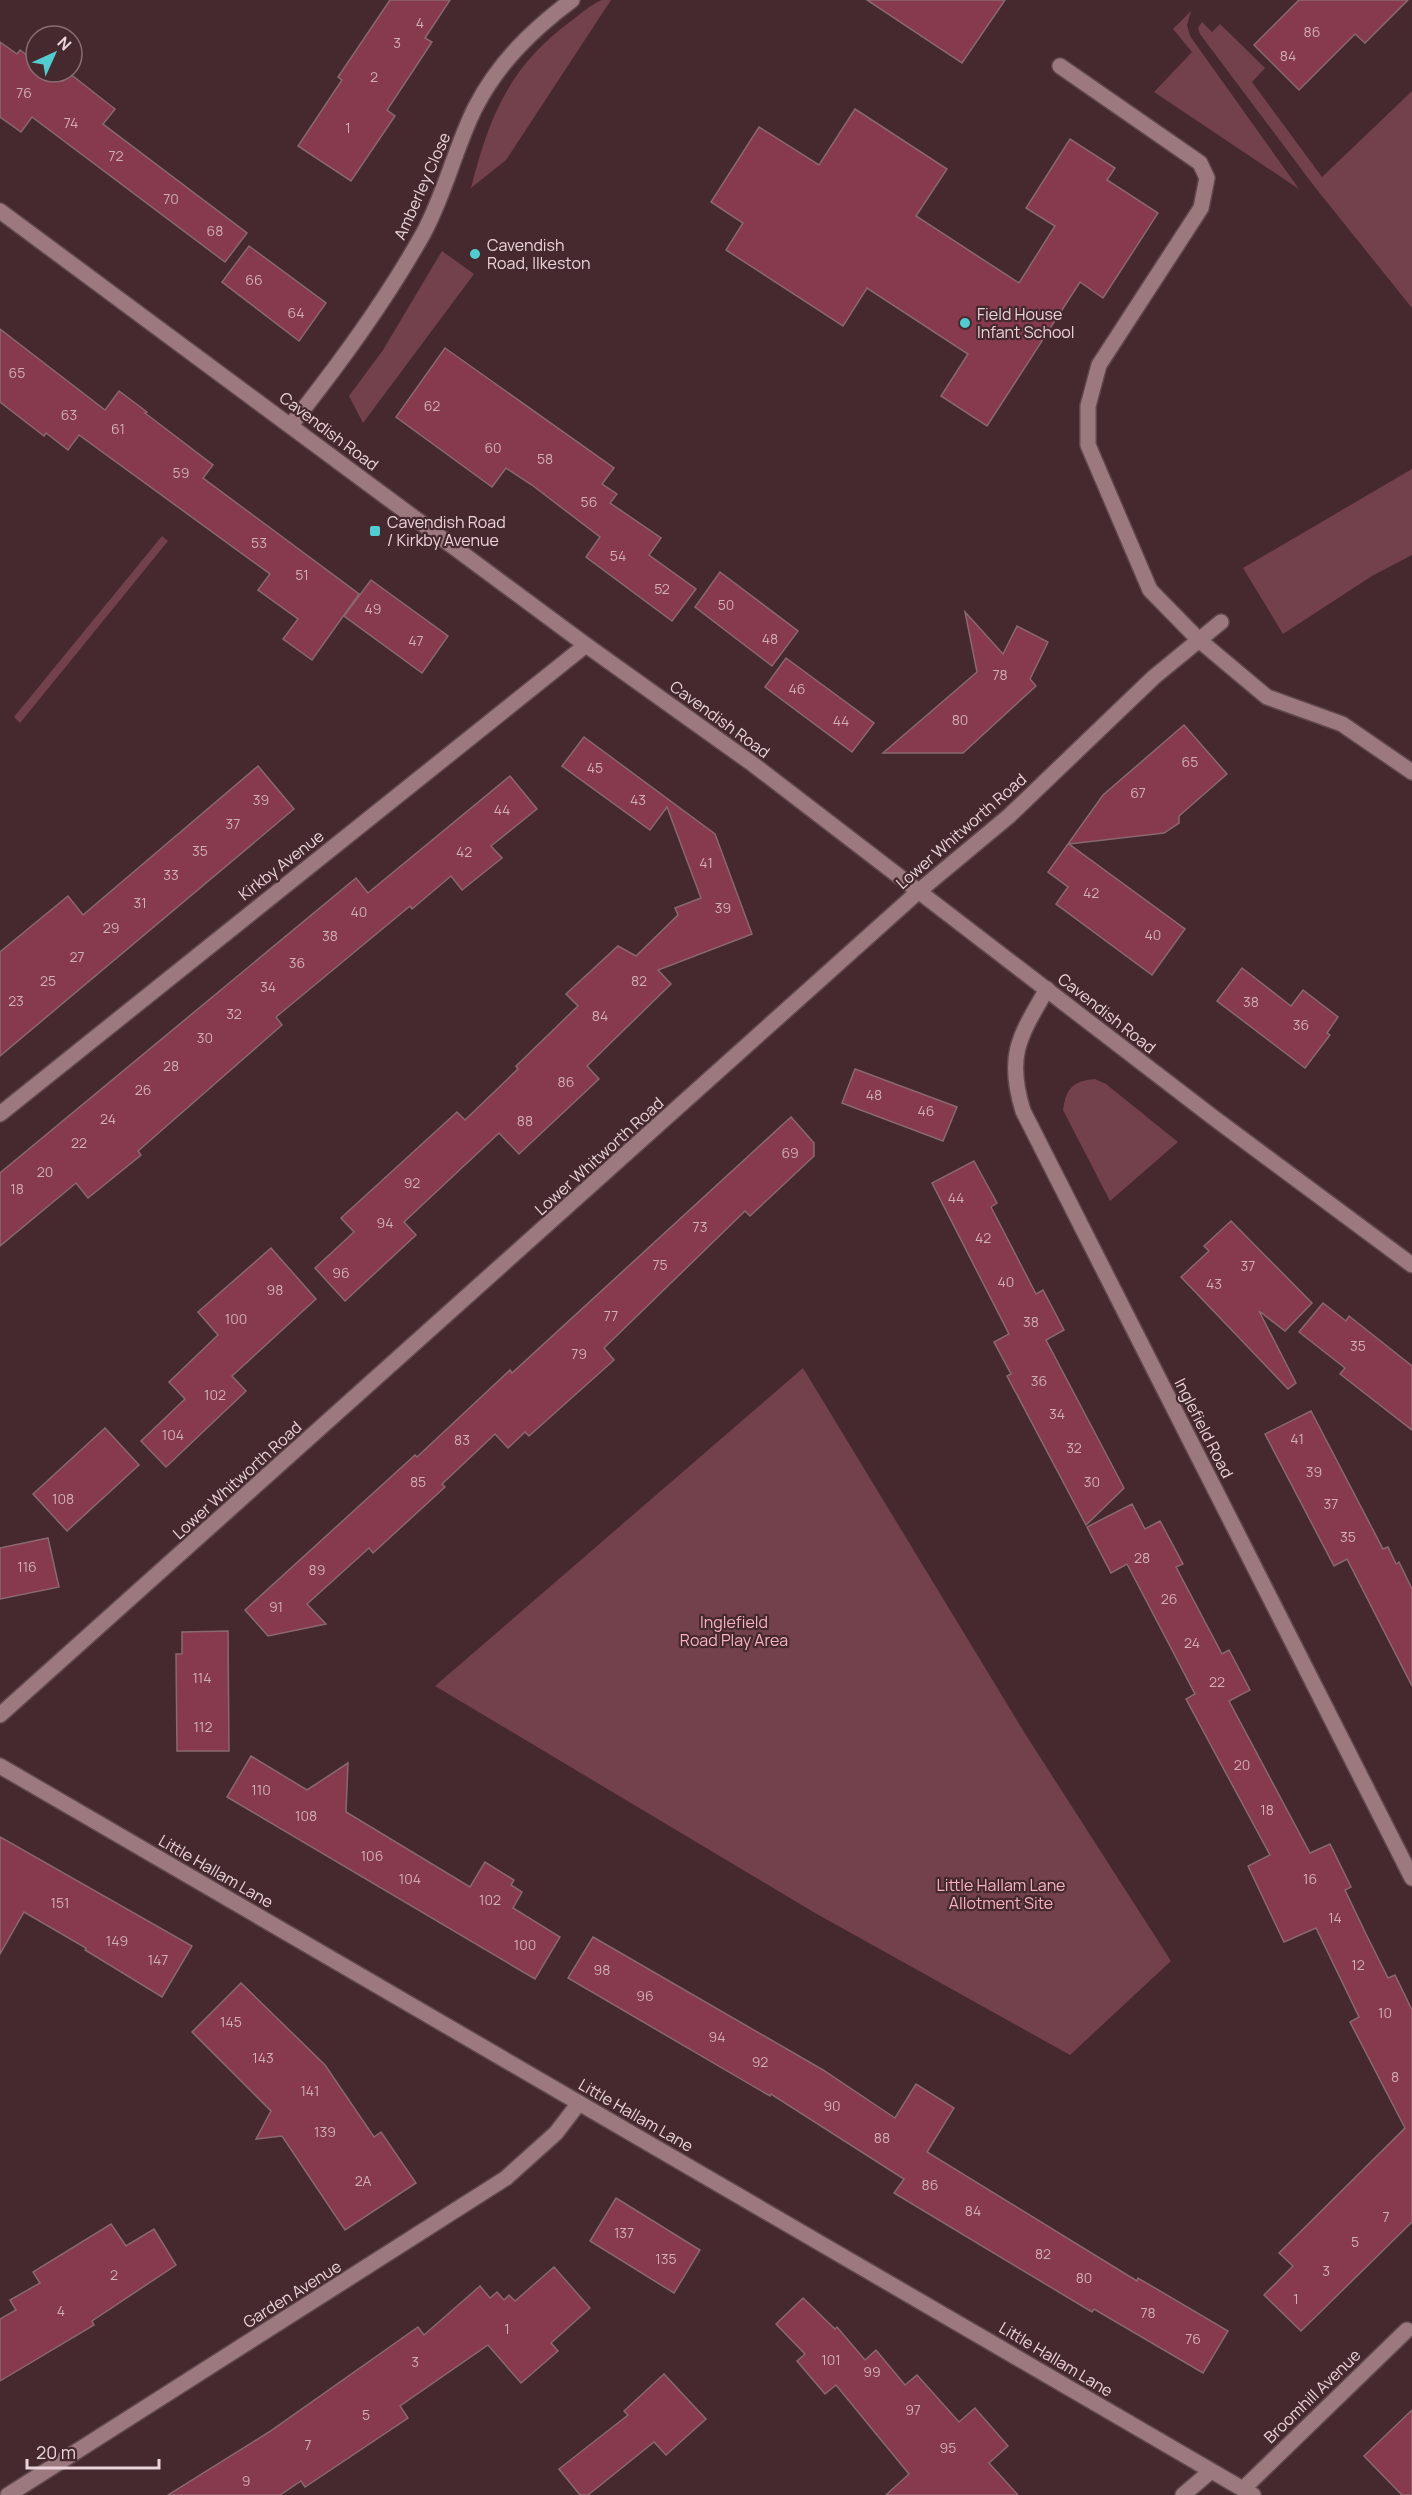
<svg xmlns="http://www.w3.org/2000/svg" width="1412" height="2495" font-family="Manrope,sans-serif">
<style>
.green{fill:#72414c}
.building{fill:#87394d;stroke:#8a686f;stroke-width:1.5}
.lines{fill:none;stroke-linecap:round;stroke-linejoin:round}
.service-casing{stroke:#60484d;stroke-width:18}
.minor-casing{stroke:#60484d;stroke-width:18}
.tertiary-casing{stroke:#60484d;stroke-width:18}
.service{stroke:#9c797f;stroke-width:15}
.minor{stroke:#9c797f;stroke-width:15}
.tertiary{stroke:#9c797f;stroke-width:15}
.poi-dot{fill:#51ccd1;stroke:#46292f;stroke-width:2}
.labels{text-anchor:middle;stroke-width:4.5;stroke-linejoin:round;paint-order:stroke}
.number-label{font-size:14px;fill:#d0aeb6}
.street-label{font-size:16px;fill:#e9d5d9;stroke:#46292f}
.poi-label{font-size:16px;fill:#e9d5d9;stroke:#46292f;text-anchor:start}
.park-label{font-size:16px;fill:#f9b3c0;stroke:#46292f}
</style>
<rect width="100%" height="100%" fill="#46292f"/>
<g class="green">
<path d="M602,0H611L506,160L471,188C489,116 510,66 571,21C581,14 591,4 602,0Z"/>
<polygon points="1191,11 1187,25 1190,36 1299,189 1154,92 1192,52 1173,29"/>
<polygon points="1202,22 1212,32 1220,24 1265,68 1252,82 1322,177 1412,91 1412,308 1314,186 1200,34 1198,28"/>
<polygon points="442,251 474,274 363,423 349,396 383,350"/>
<polygon points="1412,469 1412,555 1372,576 1283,634 1243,568"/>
<polygon points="162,536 168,541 20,723 14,717"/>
<path d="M1095,1079L1106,1084L1178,1142L1110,1201L1063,1110C1066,1088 1073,1081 1095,1079Z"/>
<polygon points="803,1368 1024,1732 1171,1961 1070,2055 815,1913 435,1686"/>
</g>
<g class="building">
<polygon points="390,0 450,0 425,38 432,42 387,110 395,116 351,181 298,146 342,80 338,77"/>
<polygon points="867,0 1005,0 962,63"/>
<polygon points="1299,0 1408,0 1365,43 1355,34 1299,90 1254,45"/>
<polygon points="0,42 17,54 20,50 36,62 36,72 50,72 63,81 69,73 115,109 103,124 247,233 225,262 32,117 21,132 0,117"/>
<polygon points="855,109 947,169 916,216 1019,283 1055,226 1026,208 1070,139 1115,168 1107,180 1158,213 1103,298 1080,282 987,426 941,396 968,354 867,288 843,326 726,250 743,223 711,202 759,127 819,165"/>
<polygon points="249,246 326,303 299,341 222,282"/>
<polygon points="0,329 105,410 119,391 147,412 145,413 213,465 203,478 359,594 312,660 283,639 298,619 258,590 270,574 79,435 68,450 46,433 44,436 0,402"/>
<polygon points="445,348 614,468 602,484 617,494 610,503 661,538 649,555 696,589 672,621 586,557 600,537 532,485 506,468 492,487 396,417"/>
<polygon points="720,572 798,631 772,666 695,607"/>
<polygon points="371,580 448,636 422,673 344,616"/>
<polygon points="965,612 1003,654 1017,626 1048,642 1030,679 1036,686 963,753 883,753 977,672"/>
<polygon points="786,658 874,723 852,752 765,687"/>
<polygon points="1184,725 1227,774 1179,816 1179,823 1164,833 1069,844 1185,929 1152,975 1056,904 1068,887 1048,872 1103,795"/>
<polygon points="584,737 715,834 752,934 658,970 671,984 587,1066 599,1079 519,1154 499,1133 404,1222 416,1235 345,1301 315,1268 354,1232 341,1218 457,1112 465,1120 518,1069 516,1066 578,1006 566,994 618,946 636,956 678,915 675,908 701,898 667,807 650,830 562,766"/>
<polygon points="258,766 294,809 0,1056 0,952 68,896 83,915"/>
<polygon points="510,776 537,809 491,846 502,858 462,890 451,876 412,909 410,906 276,1017 282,1025 138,1151 141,1155 88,1198 76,1183 0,1246 0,1173 356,878 368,893"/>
<polygon points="1242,968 1291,1006 1303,990 1338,1017 1327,1033 1330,1035 1305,1068 1217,1001"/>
<polygon points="855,1069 957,1107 943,1141 842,1103"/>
<polygon points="791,1117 814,1143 814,1156 750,1216 745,1211 604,1348 614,1360 529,1436 525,1432 508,1448 495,1434 442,1484 445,1487 373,1553 369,1548 307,1604 326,1624 268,1636 245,1610 415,1455 417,1457 510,1370 512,1373"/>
<polygon points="974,1161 997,1203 991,1207 1036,1294 1043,1290 1064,1330 1046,1340 1124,1488 1086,1525 1007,1376 1011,1374 994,1342 1009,1334 932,1183"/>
<polygon points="1231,1221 1312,1303 1285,1331 1259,1311 1296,1383 1288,1389 1181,1277 1209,1251 1204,1246"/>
<polygon points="271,1248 316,1299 232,1376 246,1391 166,1467 141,1441 185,1399 169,1382 218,1335 198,1312"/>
<polygon points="1323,1303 1346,1321 1349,1316 1412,1366 1412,1430 1340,1374 1345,1368 1299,1332"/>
<polygon points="1311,1411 1383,1549 1388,1547 1396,1564 1399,1562 1412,1589 1412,1686 1347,1559 1334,1566 1265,1434"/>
<polygon points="105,1428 139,1465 67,1531 33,1494"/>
<polygon points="1132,1504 1145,1529 1160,1521 1183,1564 1176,1567 1222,1654 1229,1650 1250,1690 1229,1701 1310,1853 1330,1844 1351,1887 1345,1890 1366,1934 1388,1978 1395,1975 1412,2010 1412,2222 1301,2331 1264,2295 1293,2266 1279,2253 1405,2128 1350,2022 1359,2017 1316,1928 1284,1942 1248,1866 1270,1855 1186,1699 1195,1694 1127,1564 1111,1573 1087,1527"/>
<polygon points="48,1538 59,1587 0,1599 0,1548"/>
<polygon points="228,1631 229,1751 177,1751 176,1654 182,1654 182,1632"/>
<polygon points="251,1756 307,1790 348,1763 346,1812 470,1887 485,1862 514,1880 511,1885 522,1892 513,1908 560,1937 535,1979 227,1797"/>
<polygon points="0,1837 192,1946 162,1997 85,1950 86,1948 24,1912 0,1954"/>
<polygon points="593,1937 823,2070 895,2118 916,2084 954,2108 927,2152 1137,2281 1138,2278 1228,2331 1203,2373 1094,2309 1092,2312 894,2193 904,2179 771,2094 770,2096 568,1978"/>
<polygon points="241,1983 325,2065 374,2137 381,2132 416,2183 345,2230 282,2136 256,2139 271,2111 192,2032"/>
<polygon points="616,2198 700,2250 674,2293 590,2241"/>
<polygon points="111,2224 126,2246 154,2229 176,2265 92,2321 94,2325 0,2381 0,2319 16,2310 10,2300 40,2283 33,2272"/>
<polygon points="554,2267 590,2308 551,2343 558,2351 521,2383 488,2345 400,2406 408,2418 305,2487 301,2481 280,2495 168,2495 269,2432 418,2327 424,2335 480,2286 490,2298 497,2292 504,2300 509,2295 515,2301"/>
<polygon points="803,2298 835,2329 837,2327 865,2360 876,2350 905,2385 917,2375 959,2422 975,2408 1008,2446 989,2463 1018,2495 886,2495 909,2474 836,2385 825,2394 797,2361 805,2354 776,2324"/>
<polygon points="664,2374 706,2419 666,2455 654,2442 588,2495 580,2495 559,2469 628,2415 624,2411"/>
<polygon points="1412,2410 1412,2495 1402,2495 1364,2456"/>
</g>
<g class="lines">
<g class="service-casing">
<g id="service">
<polyline points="1060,66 1200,163 1207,178 1201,208 1099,365 1088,406 1088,445 1150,590 1199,640 1267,697 1342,724 1412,772"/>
<polyline points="1243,2489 1407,2330"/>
</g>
</g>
<g class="minor-casing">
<g id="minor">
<path d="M291,425C339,364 385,302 423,234C445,194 455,148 475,108C498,63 532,30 572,0"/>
<path d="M1047,989C1019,1037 1006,1056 1023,1111L1412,1878"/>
<polyline points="0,1114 586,645"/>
<polyline points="0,1715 919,891 1009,816 1154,677 1221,622"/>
<polyline points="8,2495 506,2178 556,2133 579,2103"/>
<polyline points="1183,2495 1211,2471"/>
</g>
</g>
<g class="tertiary-casing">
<g id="tertiary">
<polyline points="0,211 586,645 754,765 1214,1118 1412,1265"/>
<polyline points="0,1766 1253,2495"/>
</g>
</g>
<use href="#service" class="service"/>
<use href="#minor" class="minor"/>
<use href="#tertiary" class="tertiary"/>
</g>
<g class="poi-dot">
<circle cx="475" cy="254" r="6"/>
<circle cx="965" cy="323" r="6"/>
<rect x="369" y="525" width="12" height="12" rx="3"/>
</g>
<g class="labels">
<g class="number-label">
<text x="420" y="28">4</text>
<text x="1312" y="37">86</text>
<text x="397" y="48">3</text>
<text x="1288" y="61">84</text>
<text x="374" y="82">2</text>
<text x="24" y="98">76</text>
<text x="71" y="128">74</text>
<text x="348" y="133">1</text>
<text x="116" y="161">72</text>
<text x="171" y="204">70</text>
<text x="215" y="236">68</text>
<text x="254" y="285">66</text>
<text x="296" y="318">64</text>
<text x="17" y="378">65</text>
<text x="432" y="411">62</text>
<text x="69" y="420">63</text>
<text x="118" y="434">61</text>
<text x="493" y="453">60</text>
<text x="545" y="464">58</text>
<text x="181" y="478">59</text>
<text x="589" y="507">56</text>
<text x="259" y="548">53</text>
<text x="618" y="561">54</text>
<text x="302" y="580">51</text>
<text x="662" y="594">52</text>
<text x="726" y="610">50</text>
<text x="373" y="614">49</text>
<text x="770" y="644">48</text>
<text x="416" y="646">47</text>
<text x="1000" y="680">78</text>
<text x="797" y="694">46</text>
<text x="960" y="725">80</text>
<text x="841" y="726">44</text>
<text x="1190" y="767">65</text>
<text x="595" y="773">45</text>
<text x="1138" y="798">67</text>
<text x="261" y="805">39</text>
<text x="638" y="805">43</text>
<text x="502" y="815">44</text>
<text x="233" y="829">37</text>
<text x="200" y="856">35</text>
<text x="464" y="857">42</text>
<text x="706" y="868">41</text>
<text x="171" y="880">33</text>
<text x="1091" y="898">42</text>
<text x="140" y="908">31</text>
<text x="723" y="913">39</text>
<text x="359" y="917">40</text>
<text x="111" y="933">29</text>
<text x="1153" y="940">40</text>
<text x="330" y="941">38</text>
<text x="77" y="962">27</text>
<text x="297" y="968">36</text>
<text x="48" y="986">25</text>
<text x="639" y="986">82</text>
<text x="268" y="992">34</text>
<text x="16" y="1006">23</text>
<text x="1251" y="1007">38</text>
<text x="234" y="1019">32</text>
<text x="600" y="1021">84</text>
<text x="1301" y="1030">36</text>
<text x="205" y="1043">30</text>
<text x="171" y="1071">28</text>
<text x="566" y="1087">86</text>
<text x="143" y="1095">26</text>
<text x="874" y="1100">48</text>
<text x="926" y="1116">46</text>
<text x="108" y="1124">24</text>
<text x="525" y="1126">88</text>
<text x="79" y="1148">22</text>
<text x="790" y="1158">69</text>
<text x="45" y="1177">20</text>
<text x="412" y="1188">92</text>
<text x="17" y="1194">18</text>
<text x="956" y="1203">44</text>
<text x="385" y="1228">94</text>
<text x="700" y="1232">73</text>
<text x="983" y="1243">42</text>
<text x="660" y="1270">75</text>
<text x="1248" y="1271">37</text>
<text x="341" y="1278">96</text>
<text x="1006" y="1287">40</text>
<text x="1214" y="1289">43</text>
<text x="275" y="1295">98</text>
<text x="611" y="1321">77</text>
<text x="236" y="1324">100</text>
<text x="1031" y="1327">38</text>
<text x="1358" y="1351">35</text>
<text x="579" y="1359">79</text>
<text x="1039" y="1386">36</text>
<text x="215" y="1400">102</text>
<text x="1057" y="1419">34</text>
<text x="173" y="1440">104</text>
<text x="1297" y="1444">41</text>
<text x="462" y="1445">83</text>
<text x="1074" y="1453">32</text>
<text x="1314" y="1477">39</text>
<text x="418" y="1487">85</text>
<text x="1092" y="1487">30</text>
<text x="63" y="1504">108</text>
<text x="1331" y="1509">37</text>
<text x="1348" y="1542">35</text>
<text x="1142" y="1563">28</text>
<text x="27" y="1572">116</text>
<text x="317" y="1575">89</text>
<text x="1169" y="1604">26</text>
<text x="276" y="1612">91</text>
<text x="1192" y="1648">24</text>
<text x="202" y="1683">114</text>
<text x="1217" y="1687">22</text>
<text x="203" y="1732">112</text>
<text x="1242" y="1770">20</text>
<text x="261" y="1795">110</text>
<text x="1267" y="1815">18</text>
<text x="306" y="1821">108</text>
<text x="372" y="1861">106</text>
<text x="410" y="1884">104</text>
<text x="1310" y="1884">16</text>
<text x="490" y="1905">102</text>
<text x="60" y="1908">151</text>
<text x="1335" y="1923">14</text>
<text x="117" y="1946">149</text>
<text x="525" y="1950">100</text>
<text x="158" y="1965">147</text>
<text x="1358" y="1970">12</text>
<text x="602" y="1975">98</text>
<text x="645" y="2001">96</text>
<text x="1385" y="2018">10</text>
<text x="231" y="2027">145</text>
<text x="717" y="2042">94</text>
<text x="263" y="2063">143</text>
<text x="760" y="2067">92</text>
<text x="1395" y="2082">8</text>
<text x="310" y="2096">141</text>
<text x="832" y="2111">90</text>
<text x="325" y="2137">139</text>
<text x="882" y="2143">88</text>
<text x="363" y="2186">2A</text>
<text x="930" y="2190">86</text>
<text x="973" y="2216">84</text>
<text x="1386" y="2222">7</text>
<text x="624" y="2238">137</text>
<text x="1355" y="2247">5</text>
<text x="1043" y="2259">82</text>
<text x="666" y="2264">135</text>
<text x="1326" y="2276">3</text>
<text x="114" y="2280">2</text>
<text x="1084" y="2283">80</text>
<text x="1296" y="2304">1</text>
<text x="61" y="2316">4</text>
<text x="1148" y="2318">78</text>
<text x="507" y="2334">1</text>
<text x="1193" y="2344">76</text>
<text x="831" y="2365">101</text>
<text x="415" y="2367">3</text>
<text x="872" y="2377">99</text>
<text x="913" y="2415">97</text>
<text x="366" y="2420">5</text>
<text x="308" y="2450">7</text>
<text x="948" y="2453">95</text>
<text x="246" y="2486">9</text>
</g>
<g class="street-label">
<text transform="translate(422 186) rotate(-66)" y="6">Amberley Close</text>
<text transform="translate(329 431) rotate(37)" y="6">Cavendish Road</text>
<text transform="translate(720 719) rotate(36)" y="6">Cavendish Road</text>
<text transform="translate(961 831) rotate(-41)" y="6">Lower Whitworth Road</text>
<text transform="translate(281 865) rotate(-38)" y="6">Kirkby Avenue</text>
<text transform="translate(1107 1013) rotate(38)" y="6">Cavendish Road</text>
<text transform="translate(599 1156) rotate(-42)" y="6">Lower Whitworth Road</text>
<text transform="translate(1204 1428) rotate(63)" y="6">Inglefield Road</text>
<text transform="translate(237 1480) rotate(-42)" y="6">Lower Whitworth Road</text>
<text transform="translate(216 1871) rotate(30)" y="6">Little Hallam Lane</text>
<text transform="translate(636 2115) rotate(30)" y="6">Little Hallam Lane</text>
<text transform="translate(292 2294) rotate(-32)" y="6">Garden Avenue</text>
<text transform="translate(1056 2359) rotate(31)" y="6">Little Hallam Lane</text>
<text transform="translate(1312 2396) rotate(-44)" y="6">Broomhill Avenue</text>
</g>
<g class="poi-label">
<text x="487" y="251">Cavendish<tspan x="487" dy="18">Road, Ilkeston</tspan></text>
<text x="977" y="320">Field House<tspan x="977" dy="18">Infant School</tspan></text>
<text x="387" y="528">Cavendish Road<tspan x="387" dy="18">/ Kirkby Avenue</tspan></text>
</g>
<g class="park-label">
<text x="734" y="1628">Inglefield<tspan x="734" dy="18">Road Play Area</tspan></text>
<text x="1001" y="1891">Little Hallam Lane<tspan x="1001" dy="18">Allotment Site</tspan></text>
</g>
</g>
<g transform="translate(54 54) rotate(45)"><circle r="28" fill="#46292f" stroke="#876e73" stroke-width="1.5"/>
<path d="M0-4.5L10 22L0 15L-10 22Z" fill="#51ccd1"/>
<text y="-9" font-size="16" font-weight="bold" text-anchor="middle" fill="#e9d5d9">N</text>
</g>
<path d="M27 2459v9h132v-9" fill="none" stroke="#e9d5d9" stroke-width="3"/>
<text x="36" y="2459" font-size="18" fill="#e9d5d9" stroke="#46292f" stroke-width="4.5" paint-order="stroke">20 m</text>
</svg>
